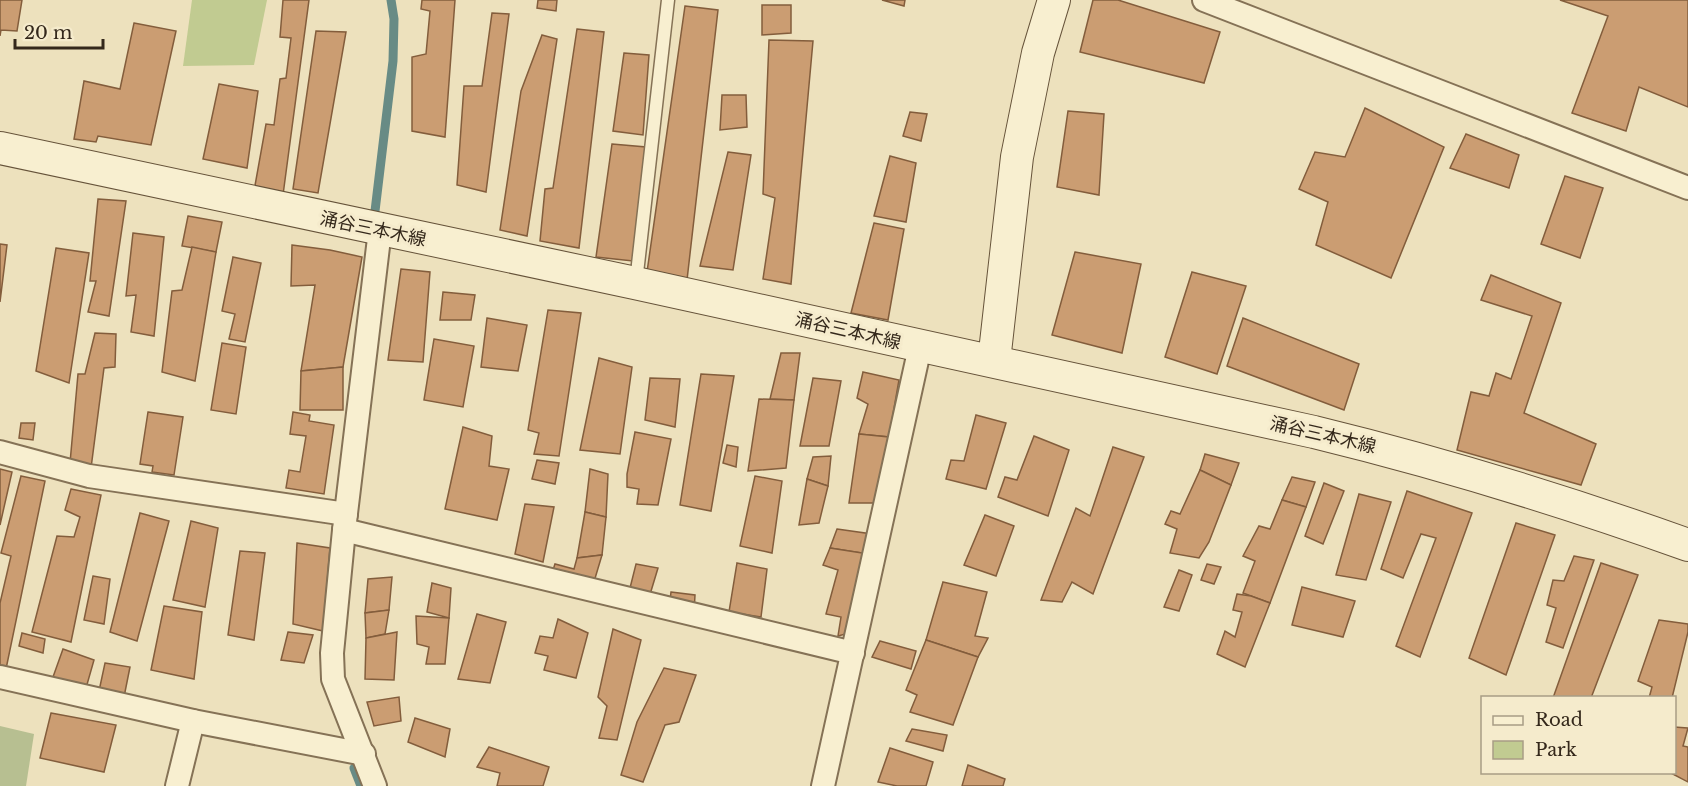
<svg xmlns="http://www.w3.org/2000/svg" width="1688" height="786" font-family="'Libre Baskerville','Noto Sans JP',serif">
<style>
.green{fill:#c1cb91}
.cemetery{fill:#b7bf91}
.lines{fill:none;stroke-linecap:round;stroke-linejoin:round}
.stream{stroke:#688b85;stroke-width:9}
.building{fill:#cb9d72;stroke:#835d3c;stroke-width:1.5}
.lane-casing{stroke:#857256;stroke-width:15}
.street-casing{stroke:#857256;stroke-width:26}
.secondary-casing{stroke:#66533a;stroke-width:34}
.lane{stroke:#f8efd0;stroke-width:12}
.street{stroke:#f8efd0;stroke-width:22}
.secondary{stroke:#f8efd0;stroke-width:32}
.labels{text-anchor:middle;stroke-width:6;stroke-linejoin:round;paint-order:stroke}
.street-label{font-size:18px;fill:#34281b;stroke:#f5ebcc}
</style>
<rect width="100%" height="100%" fill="#ede1bd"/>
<polygon class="green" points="192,0 267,0 254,65 183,66"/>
<polygon class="cemetery" points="0,726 34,734 26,786 0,786"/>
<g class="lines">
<g class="stream">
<polyline points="375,211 393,61 394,19 391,0"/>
<polyline points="354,768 361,786"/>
</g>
</g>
<g class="building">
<polygon points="0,0 22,0 17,31 1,30 0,36"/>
<polygon points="283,0 309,0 283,195 254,191 266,124 274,125 280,79 286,78 291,38 280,37"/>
<polygon points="422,0 455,0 445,137 412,131 412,57 426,54 430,11 421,9"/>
<polygon points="538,0 557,0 556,11 537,8"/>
<polygon points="882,0 905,0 904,6"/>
<polygon points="1093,0 1118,0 1220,32 1204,83 1080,52"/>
<polygon points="1560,0 1688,0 1688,107 1639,87 1626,131 1572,113 1608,16"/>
<polygon points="762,5 791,5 791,33 762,35"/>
<polygon points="685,6 718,10 687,280 647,272"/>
<polygon points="492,13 509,14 486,192 457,185 464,86 482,86"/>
<polygon points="134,23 176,31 151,145 98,136 96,142 74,139 84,81 120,89"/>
<polygon points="577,29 604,32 579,248 540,241 545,189 553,188"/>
<polygon points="316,31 346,32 318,193 293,189"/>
<polygon points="542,35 557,39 527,236 500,230 521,91"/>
<polygon points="769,40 813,41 791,284 763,279 775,198 763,194"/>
<polygon points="624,53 649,55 643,135 613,131"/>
<polygon points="219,84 258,91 247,168 203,159"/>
<polygon points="722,95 746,95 747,127 720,130"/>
<polygon points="1365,108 1444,147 1391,278 1316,245 1328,202 1299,189 1315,152 1345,157"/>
<polygon points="1068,111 1104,114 1099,195 1057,187"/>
<polygon points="910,112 927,114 921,141 903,136"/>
<polygon points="1466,134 1519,155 1509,188 1450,168"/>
<polygon points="612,144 646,147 633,261 596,257"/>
<polygon points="728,152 751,155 733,270 700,266"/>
<polygon points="890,156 916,163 906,222 874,216"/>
<polygon points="1565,176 1603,188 1580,258 1541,244"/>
<polygon points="98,199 126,201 109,316 88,312 96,281 90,281"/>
<polygon points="188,216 222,222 216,252 182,246"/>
<polygon points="874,223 904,229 888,320 851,313"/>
<polygon points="133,233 164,237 154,336 131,332 136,295 126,296"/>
<polygon points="0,244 7,245 0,302"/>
<polygon points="292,245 330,250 362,257 343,367 301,371 315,285 291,286"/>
<polygon points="192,247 216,252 195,381 162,372 172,291 182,290"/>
<polygon points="56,248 89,253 69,383 36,371"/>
<polygon points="1075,252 1141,264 1122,353 1052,335"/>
<polygon points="233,257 261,263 245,342 229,339 235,314 222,311"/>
<polygon points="401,269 430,272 423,362 388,360"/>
<polygon points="1192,272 1246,286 1217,374 1165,357"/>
<polygon points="1491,275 1561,303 1524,413 1596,444 1581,485 1457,450 1471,392 1489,396 1496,373 1511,379 1532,316 1481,300"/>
<polygon points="443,292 475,295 471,320 440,320"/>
<polygon points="548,310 581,313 559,456 534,454 539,433 528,430"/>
<polygon points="487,318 527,325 518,371 481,367"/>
<polygon points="1243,318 1359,364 1344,410 1227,366"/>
<polygon points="95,333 116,334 115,367 104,368 91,468 70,463 78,374 85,374"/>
<polygon points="434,339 474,346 463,407 424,400"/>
<polygon points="222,343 246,347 236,414 211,410"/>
<polygon points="781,353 800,353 794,400 770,399"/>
<polygon points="599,358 632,367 620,454 580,450"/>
<polygon points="343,367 343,410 300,410 301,371"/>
<polygon points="863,372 899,380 889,437 859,434 868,404 857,398"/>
<polygon points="701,374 734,376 711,511 680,505"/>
<polygon points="650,378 680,379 675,427 645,420"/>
<polygon points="813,378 841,381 829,446 800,446"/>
<polygon points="759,399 794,400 786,468 748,471"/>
<polygon points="148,412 183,417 174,475 152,472 153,466 140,464"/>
<polygon points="293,412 310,415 309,421 334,425 324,494 286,488 289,470 300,472 306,436 290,434"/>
<polygon points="976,415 1006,423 986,489 946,479 951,460 964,461"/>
<polygon points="21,423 35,423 33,440 19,438"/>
<polygon points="463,427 492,436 489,466 509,469 497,520 445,509"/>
<polygon points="635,432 671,439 658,505 637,504 639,489 627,487 627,474"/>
<polygon points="859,434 889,437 875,503 849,503"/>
<polygon points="1034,436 1069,450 1048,516 998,497 1005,477 1017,480"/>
<polygon points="727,445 738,447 736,467 723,463"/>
<polygon points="1113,447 1144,457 1093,594 1072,582 1062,602 1041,600 1076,508 1090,516"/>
<polygon points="1205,454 1239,463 1231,485 1200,470"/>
<polygon points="831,456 828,486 807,479 813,457"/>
<polygon points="537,460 559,463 555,484 532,479"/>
<polygon points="0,469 12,472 0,525"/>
<polygon points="590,469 608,474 606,517 585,512"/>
<polygon points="1200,470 1231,485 1209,542 1199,558 1170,553 1177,529 1165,524 1171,511 1180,514"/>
<polygon points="21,476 45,481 6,669 0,667 0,603 11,556 1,553"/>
<polygon points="755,476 782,481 772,553 740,546"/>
<polygon points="1292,477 1315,482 1306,507 1282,500"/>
<polygon points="807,479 828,486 819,523 799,525"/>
<polygon points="1324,483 1344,491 1323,544 1305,536"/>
<polygon points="71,489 101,495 71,642 32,632 57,536 74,537 80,517 65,510"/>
<polygon points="1407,491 1472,513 1420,657 1396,646 1436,538 1421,534 1403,578 1381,569"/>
<polygon points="1359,494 1391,502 1366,580 1336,575"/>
<polygon points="1282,500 1306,507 1270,603 1243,593 1255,561 1243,556 1259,526 1270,529"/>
<polygon points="525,504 554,507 543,562 515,554"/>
<polygon points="585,512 606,517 602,555 577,558"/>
<polygon points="140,513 169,521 137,641 110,632"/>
<polygon points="985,515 1014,526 996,576 964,565"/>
<polygon points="191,521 218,528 205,607 173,600"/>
<polygon points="1516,523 1555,535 1506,675 1469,658"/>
<polygon points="837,529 879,535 875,555 830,548"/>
<polygon points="297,543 330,548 323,631 293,624"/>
<polygon points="830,548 875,555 857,631 838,636 841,617 826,614 838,570 823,565"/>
<polygon points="240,551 265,553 254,640 228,635"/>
<polygon points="602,555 593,585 551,576 555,564 574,569 577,558"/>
<polygon points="1574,556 1594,560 1563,648 1546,642 1556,608 1547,605 1553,580 1564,581"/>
<polygon points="737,563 767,569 761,617 729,612"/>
<polygon points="1601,563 1638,575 1591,698 1553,698"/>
<polygon points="636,564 658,568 648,601 628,596"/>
<polygon points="1207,564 1221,567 1214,584 1201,580"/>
<polygon points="1179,570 1192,575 1179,611 1164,607"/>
<polygon points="93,576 110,579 104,624 84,620"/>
<polygon points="392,577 389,610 365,613 368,579"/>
<polygon points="943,582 987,592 975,636 988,638 978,657 926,640"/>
<polygon points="432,583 451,588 449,618 427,612"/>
<polygon points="1302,587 1355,601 1343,637 1292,625"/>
<polygon points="671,592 695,595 694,613 669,609"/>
<polygon points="1237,594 1251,596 1270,603 1245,667 1217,654 1225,631 1235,637 1242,612 1233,610"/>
<polygon points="164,606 202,612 194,679 151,670"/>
<polygon points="389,610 385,634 366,638 365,613"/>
<polygon points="477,614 506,622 490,683 458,679"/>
<polygon points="416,616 449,618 445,664 426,664 429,647 417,644"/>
<polygon points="558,619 588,633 576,678 544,670 548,656 535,653 540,636 553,638"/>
<polygon points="1659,620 1688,624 1688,632 1672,698 1649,698 1652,687 1638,681"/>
<polygon points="613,629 641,640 617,740 599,738 607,706 598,697"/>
<polygon points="288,632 313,635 304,663 281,660"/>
<polygon points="397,632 394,680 365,679 366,638"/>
<polygon points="22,633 45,639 43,653 19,646"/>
<polygon points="926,640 978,657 953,725 910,712 917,695 906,690"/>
<polygon points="880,641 916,651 911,669 872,657"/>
<polygon points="63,649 94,660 86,688 53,677"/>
<polygon points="105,663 130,667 124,697 99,691"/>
<polygon points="664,668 696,675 679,722 665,725 643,782 621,775 637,722"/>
<polygon points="399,697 401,721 374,726 367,702"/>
<polygon points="51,713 116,725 104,772 40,758"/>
<polygon points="415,718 450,729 445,757 408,742"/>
<polygon points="1674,727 1688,728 1683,746 1688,747 1688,782 1669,772 1674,772"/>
<polygon points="912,729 947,735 943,751 906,741"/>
<polygon points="489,747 549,767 543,786 497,786 500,773 477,767"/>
<polygon points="890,748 933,762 926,786 897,786 878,782"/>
<polygon points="968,765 1005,779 1003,786 962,786"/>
</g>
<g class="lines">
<g class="lane-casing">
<polyline id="lane" points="636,282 668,0"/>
</g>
<g class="street-casing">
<g id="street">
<polyline points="1204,0 1688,188"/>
<polyline points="0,452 89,476 346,514"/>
<polyline points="344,530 853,653"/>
<polyline points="0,677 193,721 364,754"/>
<polyline points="177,786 193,721"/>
<polyline points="375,786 333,679 332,653 344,530 380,230"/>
<polyline points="823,786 920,347"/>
</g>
</g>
<g class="secondary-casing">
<g id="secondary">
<path d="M0,148L635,283L1314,432C1441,463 1565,501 1688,545"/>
<polyline points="994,361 1017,157 1038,53 1054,0"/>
</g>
</g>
<use href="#lane" class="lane"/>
<use href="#street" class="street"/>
<use href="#secondary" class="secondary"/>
</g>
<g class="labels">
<g class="street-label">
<text transform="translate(373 229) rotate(12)" y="6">涌谷三本木線</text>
<text transform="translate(848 331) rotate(13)" y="6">涌谷三本木線</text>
<text transform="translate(1323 435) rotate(13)" y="6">涌谷三本木線</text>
</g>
</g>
<rect x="1481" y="696" width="195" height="78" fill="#f5ebcc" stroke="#a89d85" stroke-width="1.5"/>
<rect x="1493" y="716" width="30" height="9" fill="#f8efd0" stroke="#a89d85" stroke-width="1.5"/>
<text x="1535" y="726" font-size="18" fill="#34281b">Road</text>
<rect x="1493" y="741" width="30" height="18" fill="#c1cb91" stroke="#a89d85" stroke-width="1.5"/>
<text x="1535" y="756" font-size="18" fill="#34281b">Park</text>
<path d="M15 39v9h88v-9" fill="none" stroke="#34281b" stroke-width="3"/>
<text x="24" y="39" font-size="18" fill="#34281b" stroke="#f5ebcc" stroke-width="4.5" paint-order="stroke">20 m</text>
</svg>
